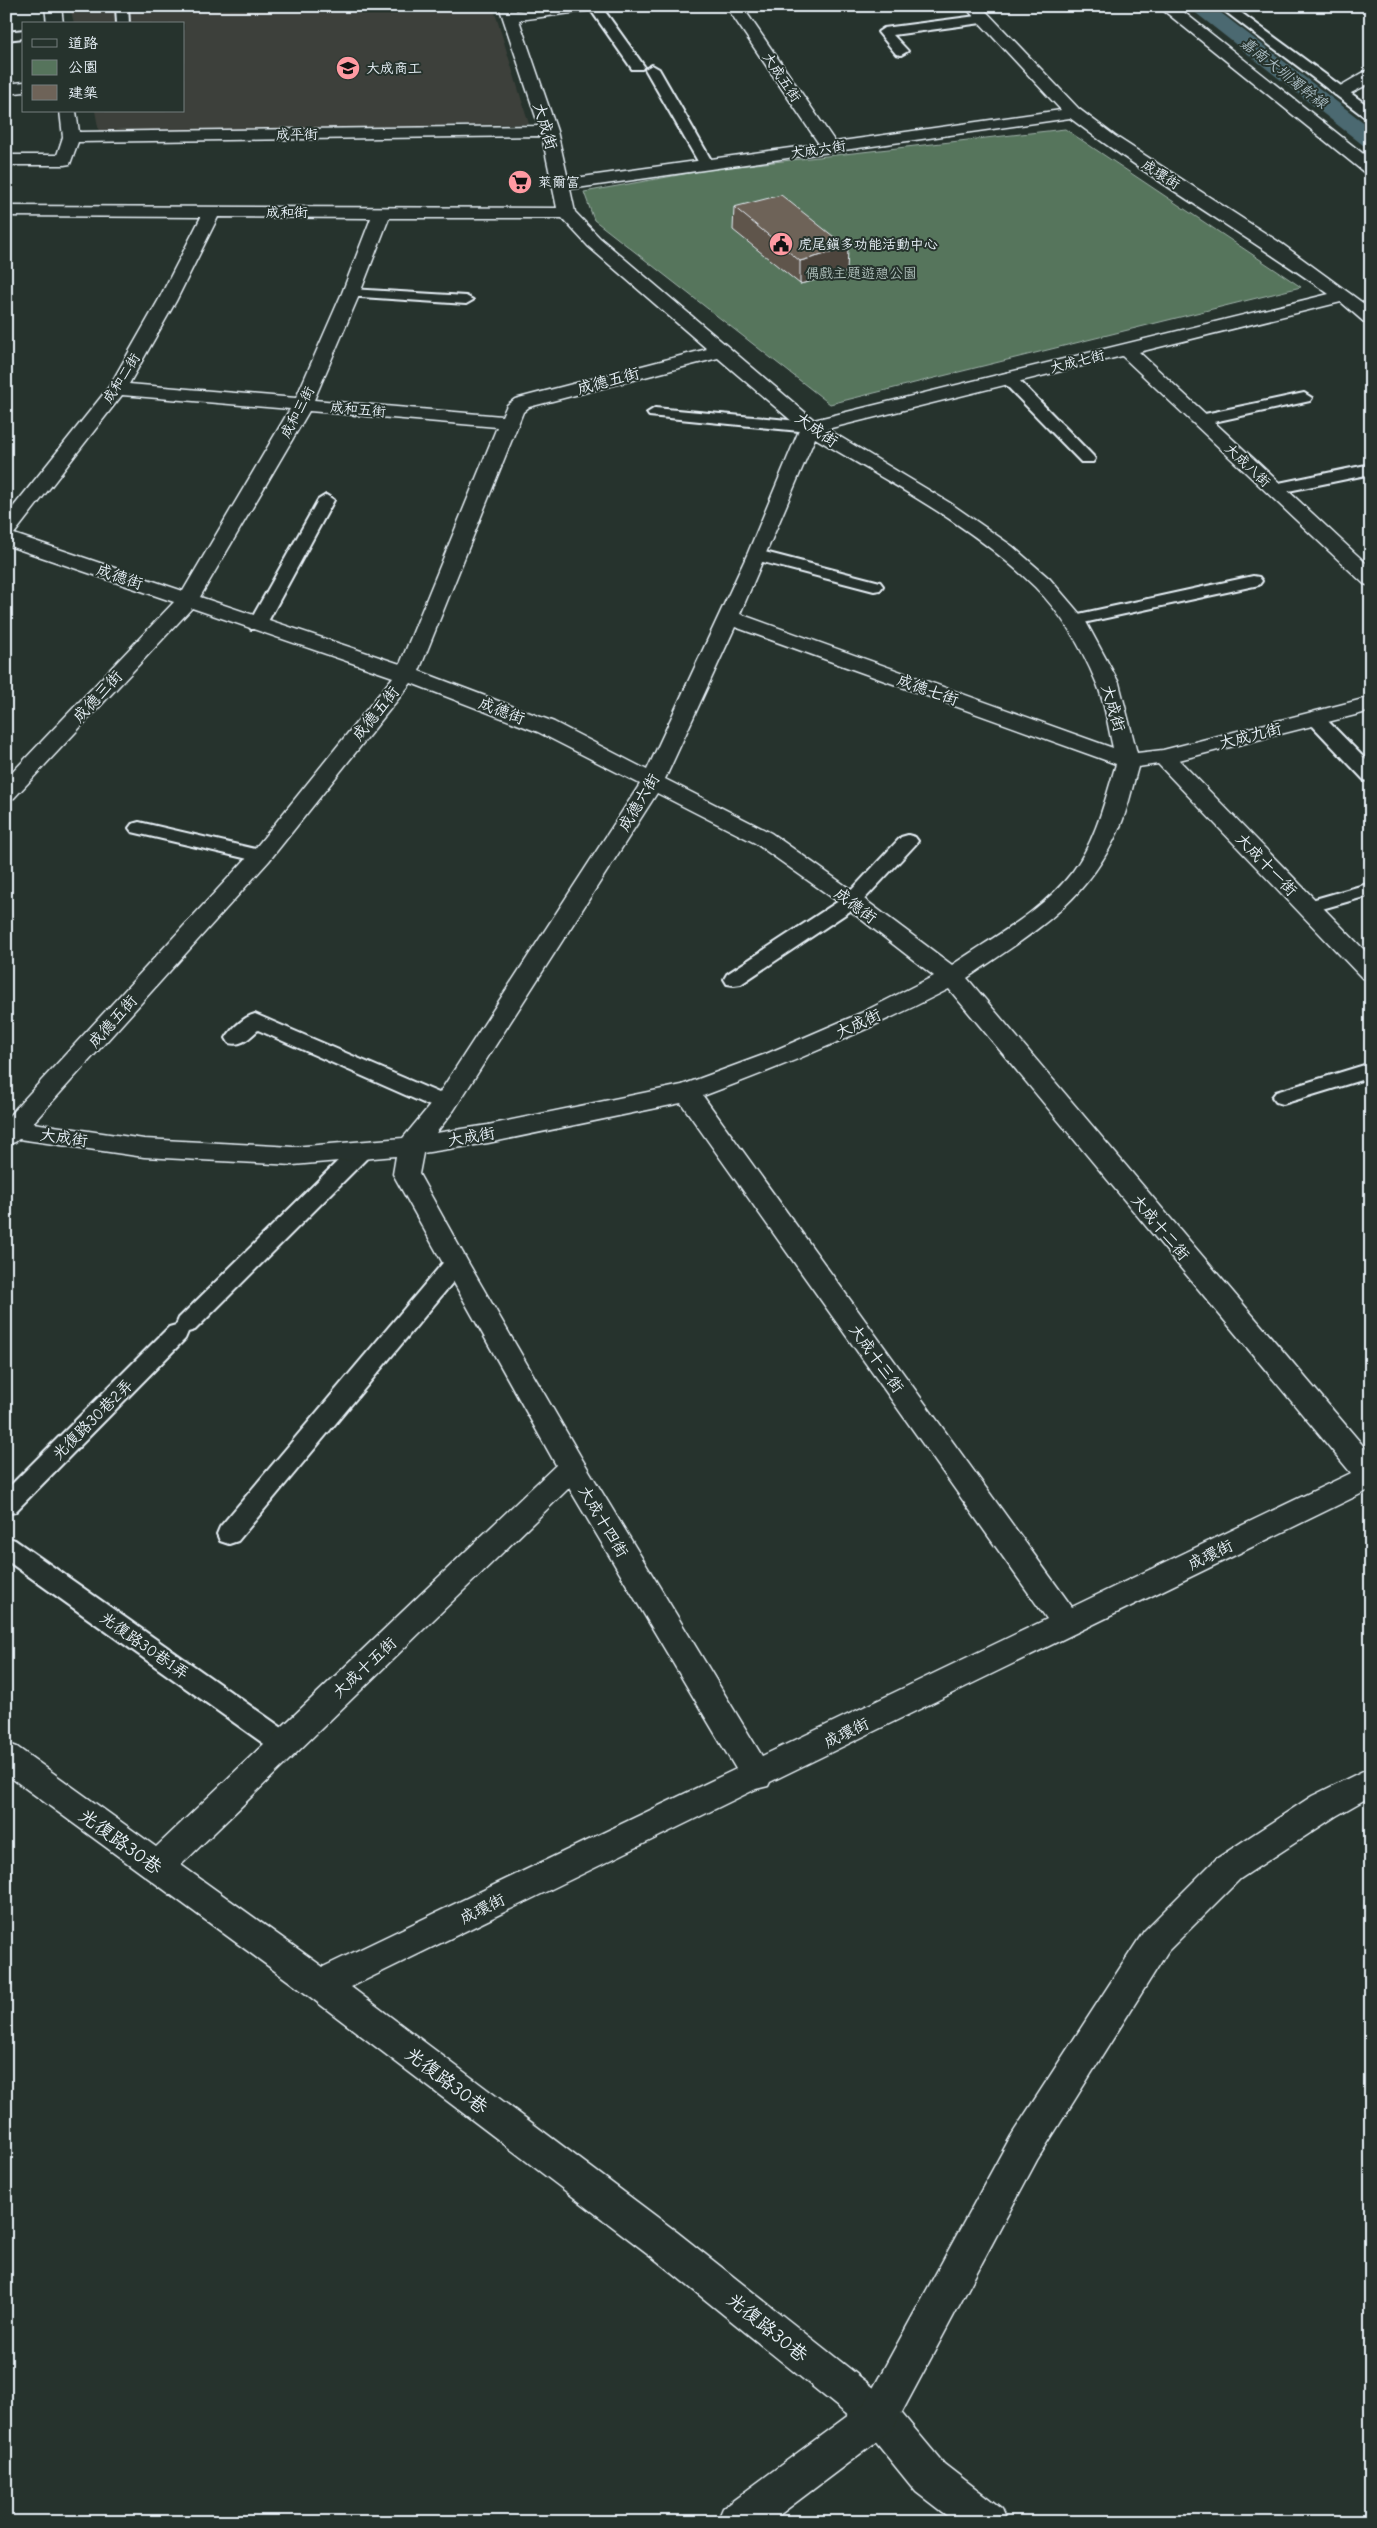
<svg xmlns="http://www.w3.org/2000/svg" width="1377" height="2528" font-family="'Comic Neue','LXGW WenKai TC',sans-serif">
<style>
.built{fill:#3c413a}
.green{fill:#56745c;stroke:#9fb2aa}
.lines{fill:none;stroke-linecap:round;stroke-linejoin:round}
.canal{fill:#4b6971;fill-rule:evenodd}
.lane-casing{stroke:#e8f1f8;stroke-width:4}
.street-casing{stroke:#e8f1f8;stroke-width:3}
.secondary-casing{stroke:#e8f1f8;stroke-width:3}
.lane{fill:#26332d;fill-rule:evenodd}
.street{fill:#26332d;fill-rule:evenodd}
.secondary{fill:#26332d;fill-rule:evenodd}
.wall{fill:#5f554c;stroke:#e8f1f8}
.shaded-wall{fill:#4d453e;stroke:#e8f1f8}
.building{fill:#6e6358;stroke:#e8f1f8}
.labels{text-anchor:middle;stroke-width:4;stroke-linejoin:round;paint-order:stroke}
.far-poi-label{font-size:14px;fill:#e8f1f8;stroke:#26332d;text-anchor:start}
.far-street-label{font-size:14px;fill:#e8f1f8;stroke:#26332d}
.far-park-label{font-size:14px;fill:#aebfba;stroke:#26332d}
.far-water-label{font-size:15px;font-style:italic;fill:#a9bbc2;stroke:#26332d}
.street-label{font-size:16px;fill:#e8f1f8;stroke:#26332d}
.near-street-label{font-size:19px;fill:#e8f1f8;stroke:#26332d}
</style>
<rect width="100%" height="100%" fill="#26332d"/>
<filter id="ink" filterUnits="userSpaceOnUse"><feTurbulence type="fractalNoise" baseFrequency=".02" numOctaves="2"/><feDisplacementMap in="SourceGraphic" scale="10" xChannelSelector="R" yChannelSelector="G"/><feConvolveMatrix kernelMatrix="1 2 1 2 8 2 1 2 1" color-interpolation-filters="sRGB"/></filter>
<g filter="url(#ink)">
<polygon class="built" points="70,6 493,6 529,124 99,132 95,111 184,111 184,24 74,24"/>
<polygon class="green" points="1065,129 1301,287 830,404 594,220 584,192 712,169"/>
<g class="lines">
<polygon class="canal" points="1187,6 1212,6 1371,128 1371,147 1363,145"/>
<g class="lane-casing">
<g id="lane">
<polygon points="116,6 128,6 129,24 117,24"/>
<polygon points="588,6 601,6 644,66 642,69 632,69"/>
<polygon points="1218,6 1232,6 1371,108 1371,119 1366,118"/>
<polygon points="984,15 990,19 989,22 893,35 908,51 901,55 896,54 878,32 884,28"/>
<polygon points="24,30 24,38 6,40 6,32"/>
<polygon points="652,65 659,69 714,165 712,168 702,168 700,165 645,69"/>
<polygon points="351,289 466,296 473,300 466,304 346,296 344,293 346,290"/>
<polygon points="1008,373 1014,375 1093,456 1095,459 1093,462 1081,462 1002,381 1000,378 1002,375"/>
<polygon points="1304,393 1312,398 1310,401 1200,425 1192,420 1200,415"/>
<polygon points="655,408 810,422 818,427 810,432 649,416 647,413"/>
<polygon points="1371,464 1371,474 1274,494 1266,489 1274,484"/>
<polygon points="326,495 334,500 266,625 263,629 251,629 248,625 318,500"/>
<polygon points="757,550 880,582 883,586 880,590 874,591 751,559 749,555 751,551"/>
<polygon points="1253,576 1259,577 1262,581 1259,585 1074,625 1068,624 1065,620 1068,616 1074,615"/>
<polygon points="1315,713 1321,714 1371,765 1371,782 1364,780 1309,722 1306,718 1309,714"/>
<polygon points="139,822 268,852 271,856 268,860 261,862 132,832 129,828 132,824"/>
<polygon points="908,835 915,837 918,841 915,845 859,905 741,984 734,985 727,984 724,979 727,974 845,897 901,837"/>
<polygon points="1371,883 1371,895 1308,913 1301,911 1298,907 1301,903"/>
<path d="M255,1014L453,1099L456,1104L453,1109L445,1111L437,1109L258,1030C248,1039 242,1046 229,1043L226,1038C232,1028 244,1017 255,1014Z"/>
<polygon points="1371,1063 1371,1077 1283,1104 1276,1102 1272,1097 1276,1092"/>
<polygon points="361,1144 369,1146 372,1151 369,1156 195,1330 188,1332 185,1339 15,1512 6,1514 6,1490 169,1327 176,1325 179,1318 353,1146"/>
<polygon points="455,1256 463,1258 466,1264 463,1270 238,1541 229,1544 220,1541 217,1534 220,1527 447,1258"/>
<polygon points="6,1537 15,1540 292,1735 296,1743 292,1751 283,1754 274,1751 6,1560"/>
</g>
</g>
<g class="street-casing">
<g id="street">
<polygon points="45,6 61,6 63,24 47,24"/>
<path d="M499,6H515L516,11L549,6H594L586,11L519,20L557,131L568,179L819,144L726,6H742L835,142L1061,110L964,6H981L1079,109L1115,136L1282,244L1371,309V323L1364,322L1341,302L1139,352L1371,568V586L1364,584L1122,356L827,429L950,503L1012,546L1050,579L1085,620L1119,683L1137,753L1163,750L1371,697V711L1179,760L1371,957V980L1362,978L1158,764L1138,767C1132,787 1128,810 1119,829C1085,905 1032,933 967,978L1371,1455V1489L770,1782L768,1786L756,1789L351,1987L677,2232L893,2403L944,2464L1001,2508L1007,2522H955L916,2492L865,2429L651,2256L309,1996L6,1774V1743L17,1747L156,1847L556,1465L393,1174L396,1156L293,1165L144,1157L19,1139L15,1142L6,1145V1119L253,851L393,677L192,608L14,798L6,800V779L174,602L6,545V516L109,387L158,301L201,217L6,216V206L557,208L542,136L78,142L70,164L64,165H6V155H57L63,137L60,111H76L79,132L539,126ZM1070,118C1153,181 1244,234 1329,294L814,420L600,238L575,212L570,189ZM218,217L371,218L342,293L296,398L129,384L176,301ZM389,218H562L588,246L707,349L515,399L507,405L502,416L314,400L360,293ZM718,358L800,428L747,555L647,770L554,722L419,671L523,412L529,407ZM122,395L290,409L183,591L14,534ZM309,411L497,427L400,664L200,597ZM815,438C890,483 972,525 1035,587C1061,613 1082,648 1096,682C1105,702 1108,727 1113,748L740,614ZM735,627L1116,764C1105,800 1096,840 1073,871C1043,911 993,937 952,965L860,896L771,833L665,779ZM411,683L538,732L640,784L436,1098L403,1138L293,1147L144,1139L33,1123L269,861ZM657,793L755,843L844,906L934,976L861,1013L766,1054L682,1085L488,1125L436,1133L454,1110ZM949,989L1351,1473L1072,1607L703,1096C787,1065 869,1030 949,989ZM681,1103L1047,1619L762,1756L582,1459L469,1264L419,1174L423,1153L488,1143ZM569,1488L736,1769L323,1967L181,1865Z"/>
<polygon points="1158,6 1176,6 1371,160 1371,174 1365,173"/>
<polygon points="1371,68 1371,83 1347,95 1335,95 1333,92 1335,89"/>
<polygon points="24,82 24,92 6,94 6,84"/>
</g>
</g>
<g class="secondary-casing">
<polygon id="secondary" points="1371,1767 1371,1796 1336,1816 1240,1879 1168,1951 1037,2160 893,2429 770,2522 717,2522 723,2508 865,2403 1011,2136 1144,1931 1216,1859 1312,1796"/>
</g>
<use href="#lane" class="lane"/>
<use href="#street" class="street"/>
<use href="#secondary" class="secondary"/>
</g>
<polygon class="wall" points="734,207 847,272 800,284 733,230"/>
<polygon class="shaded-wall" points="848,248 847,272 800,284 800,261"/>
<polygon class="building" points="781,195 848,248 800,261 734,207"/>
</g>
<defs>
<g id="school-disc" transform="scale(1.25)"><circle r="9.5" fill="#ff9aa2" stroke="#26332d"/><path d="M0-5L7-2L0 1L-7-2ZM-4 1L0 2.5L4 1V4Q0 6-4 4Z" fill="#111"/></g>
<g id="supermarket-disc" transform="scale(1.25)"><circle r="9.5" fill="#ff9aa2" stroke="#26332d"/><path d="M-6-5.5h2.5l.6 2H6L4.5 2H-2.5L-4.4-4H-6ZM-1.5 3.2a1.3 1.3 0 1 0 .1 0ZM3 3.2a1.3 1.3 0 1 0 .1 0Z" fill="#111"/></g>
<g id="civic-disc" transform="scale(1.25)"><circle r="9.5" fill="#ff9aa2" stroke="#26332d"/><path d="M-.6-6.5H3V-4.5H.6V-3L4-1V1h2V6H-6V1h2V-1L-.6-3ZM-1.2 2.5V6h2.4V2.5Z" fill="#111"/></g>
</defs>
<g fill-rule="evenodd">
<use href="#school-disc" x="348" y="68"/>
<use href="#supermarket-disc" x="520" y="182"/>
<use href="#civic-disc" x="781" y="244"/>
</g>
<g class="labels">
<g class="far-poi-label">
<text x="366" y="73">大成商工</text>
<text x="538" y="187">萊爾富</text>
<text x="798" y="249">虎尾鎮多功能活動中心</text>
</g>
<g class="far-street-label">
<text transform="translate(782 77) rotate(56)" y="5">大成五街</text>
<text transform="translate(297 134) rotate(-1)" y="5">成平街</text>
<text transform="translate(818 149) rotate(-8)" y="5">大成六街</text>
<text transform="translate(1161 174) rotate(33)" y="5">成環街</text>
<text x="287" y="217">成和街</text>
<text transform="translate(1077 361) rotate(-14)" y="5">大成七街</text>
<text transform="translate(121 378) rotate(-57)" y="5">成和二街</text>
<text transform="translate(358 409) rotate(5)" y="5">成和五街</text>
<text transform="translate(297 412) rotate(-62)" y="5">成和三街</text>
<text transform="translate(1248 465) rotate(43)" y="5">大成八街</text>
</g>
<g class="far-park-label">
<text x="861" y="278">偶戲主題遊憩公園</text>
</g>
<g class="far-water-label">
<text transform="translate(1284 73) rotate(38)" y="5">嘉南大圳濁幹線</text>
</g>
<g class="street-label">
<text transform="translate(546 126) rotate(73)" y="6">大成街</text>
<text transform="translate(608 380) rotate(-15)" y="6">成德五街</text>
<text transform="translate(817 429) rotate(35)" y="6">大成街</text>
<text transform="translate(120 576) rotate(19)" y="6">成德街</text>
<text transform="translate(928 689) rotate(20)" y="6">成德七街</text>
<text transform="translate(97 696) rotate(-47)" y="6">成德三街</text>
<text transform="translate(1114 708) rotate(74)" y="6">大成街</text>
<text transform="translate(502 710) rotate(21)" y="6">成德街</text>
<text transform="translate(375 713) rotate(-51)" y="6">成德五街</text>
<text transform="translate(1250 735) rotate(-14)" y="6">大成九街</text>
<text transform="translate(638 802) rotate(-59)" y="6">成德六街</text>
<text transform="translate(1267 864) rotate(46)" y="6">大成十一街</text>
<text transform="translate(856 905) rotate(37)" y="6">成德街</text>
<text transform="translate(112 1021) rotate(-48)" y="6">成德五街</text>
<text transform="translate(858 1023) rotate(-25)" y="6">大成街</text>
<text transform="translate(471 1136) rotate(-10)" y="6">大成街</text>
<text transform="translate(64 1137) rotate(8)" y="6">大成街</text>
<text transform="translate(1161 1227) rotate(50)" y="6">大成十二街</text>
<text transform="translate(877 1358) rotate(54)" y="6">大成十三街</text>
<text transform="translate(92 1419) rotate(-45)" y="6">光復路30巷2弄</text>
<text transform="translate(604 1521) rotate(59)" y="6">大成十四街</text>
<text transform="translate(1210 1554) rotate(-26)" y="6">成環街</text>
<text transform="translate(145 1645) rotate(35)" y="6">光復路30巷1弄</text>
<text transform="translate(364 1667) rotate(-43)" y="6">大成十五街</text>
<text transform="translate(846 1732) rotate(-26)" y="6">成環街</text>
<text transform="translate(482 1908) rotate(-26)" y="6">成環街</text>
</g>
<g class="near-street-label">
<text transform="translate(121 1841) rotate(36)" y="7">光復路30巷</text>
<text transform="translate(447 2080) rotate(37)" y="7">光復路30巷</text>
<text transform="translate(768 2327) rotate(39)" y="7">光復路30巷</text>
</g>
</g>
<rect width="1377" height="2528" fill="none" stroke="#26332d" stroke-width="25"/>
<rect x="12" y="12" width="1352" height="2503" fill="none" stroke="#e8f1f8" stroke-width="2" filter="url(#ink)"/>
<rect x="22" y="22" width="162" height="90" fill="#26332d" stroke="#747f7e"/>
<rect x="32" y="39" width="25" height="8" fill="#26332d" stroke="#747f7e"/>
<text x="68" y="48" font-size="15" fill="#e8f1f8">道路</text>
<rect x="32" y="60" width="25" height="15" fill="#56745c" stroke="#747f7e"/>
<text x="68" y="72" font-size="15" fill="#e8f1f8">公園</text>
<rect x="32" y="85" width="25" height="15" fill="#6e6358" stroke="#747f7e"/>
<text x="68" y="98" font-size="15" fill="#e8f1f8">建築</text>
</svg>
